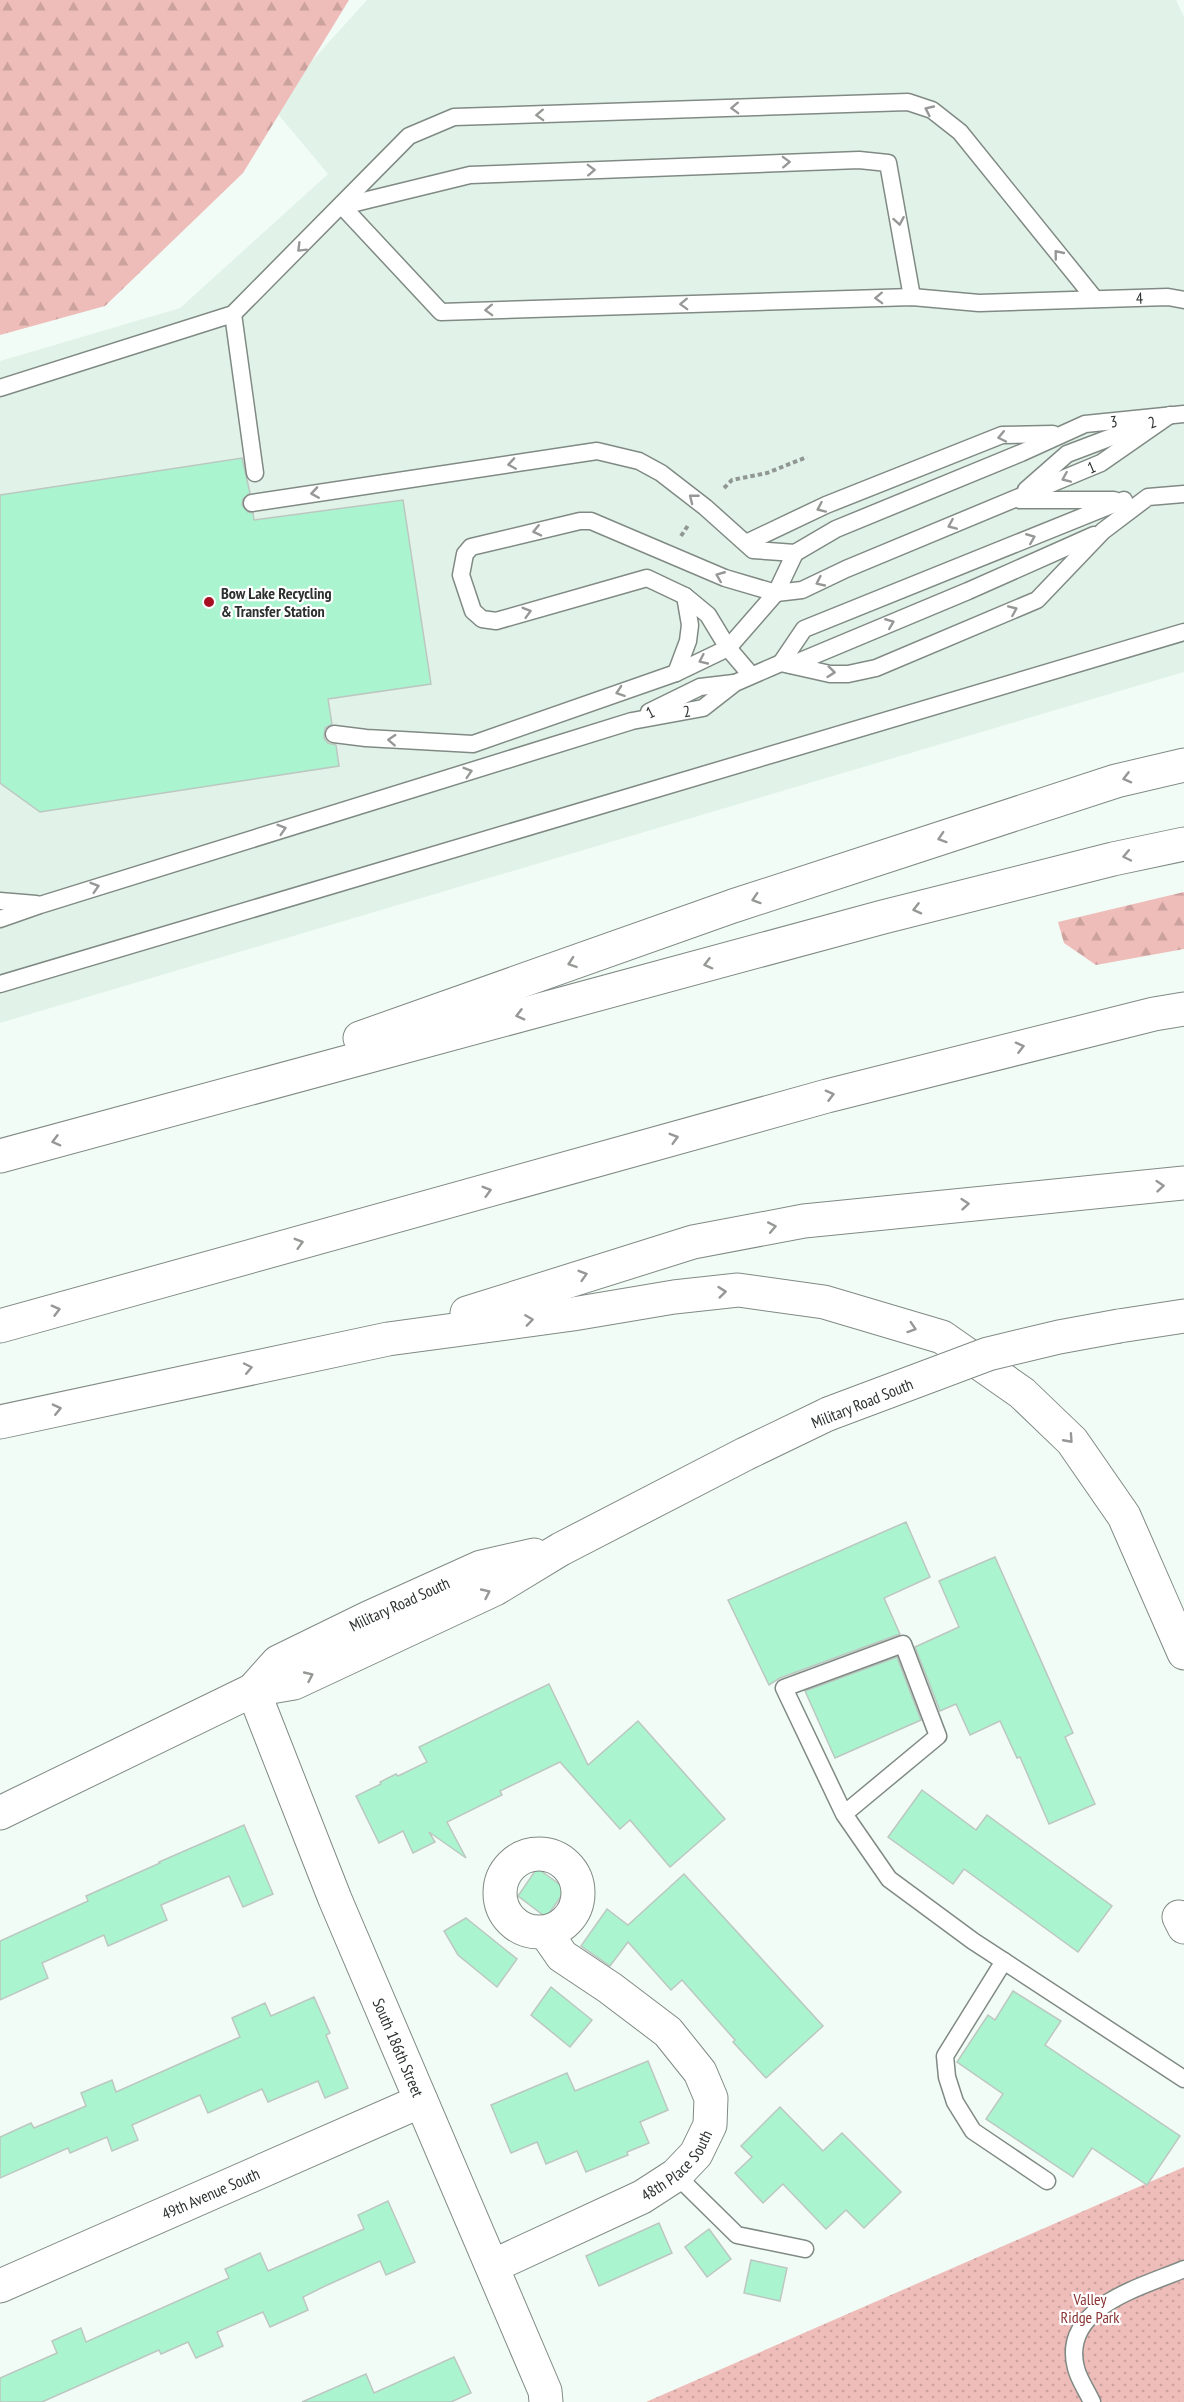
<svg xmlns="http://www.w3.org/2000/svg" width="1184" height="2402" font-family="'PT Sans Narrow',sans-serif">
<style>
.built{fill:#e1f3e9}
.forest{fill:url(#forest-firs)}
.park{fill:url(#park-dots)}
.building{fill:#aaf4cf;stroke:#bdc7c1;stroke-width:1.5}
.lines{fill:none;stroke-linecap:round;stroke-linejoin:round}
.service-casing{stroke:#808a84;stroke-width:19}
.minor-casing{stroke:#808a84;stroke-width:35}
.secondary-casing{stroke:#808a84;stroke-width:35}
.motorway-casing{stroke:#808a84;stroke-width:35}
.path{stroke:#919894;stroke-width:4;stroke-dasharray:4.5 3;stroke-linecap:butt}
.service{stroke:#fff;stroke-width:16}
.minor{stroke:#fff;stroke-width:33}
.secondary{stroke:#fff;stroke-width:33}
.motorway{stroke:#fff;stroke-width:33}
.secondary-bridge-casing{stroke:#808a84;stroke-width:35;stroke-linecap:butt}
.secondary-bridge{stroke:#fff;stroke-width:33}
.oneway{stroke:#969896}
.poi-dot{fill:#a70f23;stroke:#fff;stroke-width:2}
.labels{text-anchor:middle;stroke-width:4.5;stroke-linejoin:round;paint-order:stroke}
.street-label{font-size:16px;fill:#2c302e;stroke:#fff}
.poi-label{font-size:16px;font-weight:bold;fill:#2c302e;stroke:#fff;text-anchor:start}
.park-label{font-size:16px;fill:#8a3333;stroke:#fff}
</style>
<defs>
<pattern id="forest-firs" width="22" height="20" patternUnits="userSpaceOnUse" patternTransform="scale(1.5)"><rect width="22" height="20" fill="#eebcb9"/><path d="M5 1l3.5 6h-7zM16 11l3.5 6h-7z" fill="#cca29f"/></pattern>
<pattern id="park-dots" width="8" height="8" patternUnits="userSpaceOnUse" patternTransform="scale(1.5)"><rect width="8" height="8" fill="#eebcb9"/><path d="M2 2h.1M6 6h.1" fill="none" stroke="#cca29f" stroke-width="1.8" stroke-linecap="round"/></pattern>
</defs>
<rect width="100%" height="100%" fill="#f2fcf6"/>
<polygon class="built" points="367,0 1176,0 1184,17 1184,672 0,1023 0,361 180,308 328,174 271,106"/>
<g class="forest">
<polygon points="0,0 349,0 243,173 105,306 0,335"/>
<polygon points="1184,892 1184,949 1096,965 1064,943 1058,922"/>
</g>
<polygon class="park" points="1184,2167 1184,2402 646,2402"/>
<g class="building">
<polygon points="242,458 250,493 243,499 242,505 248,512 253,513 254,520 403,500 431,684 328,699 332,724 325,728 324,738 328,743 336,745 339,766 40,812 0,783 0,495"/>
<polygon points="906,1522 930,1577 884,1598 900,1634 780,1678 769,1685 728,1600"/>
<polygon points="995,1557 1073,1733 1065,1737 1095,1804 1049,1824 1020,1757 1017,1758 1000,1721 970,1735 956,1704 940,1711 915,1647 959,1627 939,1581"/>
<polygon points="897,1657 921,1720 835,1758 805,1691"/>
<polygon points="549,1684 588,1765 638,1721 725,1819 670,1867 630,1820 620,1829 560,1762 500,1791 502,1795 447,1822 466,1858 429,1832 435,1842 413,1853 403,1831 379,1843 356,1796 381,1784 380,1782 396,1774 398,1776 427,1762 419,1747"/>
<polygon points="922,1790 976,1830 987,1815 1112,1906 1078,1952 964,1869 953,1884 888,1837"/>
<polygon points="244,1825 273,1894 243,1907 229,1876 161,1905 167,1920 108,1946 104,1935 42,1963 48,1978 0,2000 0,1941 88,1901 86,1896 160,1863 159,1862"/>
<polygon points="537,1868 566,1889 548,1915 543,1915 518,1896"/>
<polygon points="684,1874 823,2026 766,2078 733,2042 735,2040 682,1980 671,1990 628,1942 610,1966 581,1946 607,1909 628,1925"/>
<polygon points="466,1918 517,1959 497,1987 458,1955 444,1931"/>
<polygon points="551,1987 592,2020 570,2047 531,2015"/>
<polygon points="1013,1991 1061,2021 1045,2045 1180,2136 1147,2185 1092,2148 1073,2177 986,2119 1003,2094 957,2062 988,2015 995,2020"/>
<polygon points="314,1997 330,2033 326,2035 348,2088 325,2098 318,2081 268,2102 262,2089 208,2113 200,2095 132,2125 138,2140 112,2151 107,2137 70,2153 68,2148 0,2178 0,2137 31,2123 34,2128 86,2106 81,2093 112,2080 116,2092 240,2037 232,2018 265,2003 271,2016"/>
<polygon points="648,2061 668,2110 640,2122 649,2143 627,2152 628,2155 586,2172 577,2151 546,2164 537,2142 511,2153 491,2105 567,2073 575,2091"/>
<polygon points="780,2107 823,2151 842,2133 901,2192 864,2228 846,2210 826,2229 783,2184 763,2203 735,2173 752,2157 741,2146"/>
<polygon points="388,2201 415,2262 386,2275 380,2261 321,2288 303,2297 308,2310 270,2327 263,2312 217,2332 223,2346 196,2358 188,2342 161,2354 159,2350 42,2402 0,2402 0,2378 57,2353 52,2341 81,2328 86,2342 229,2278 225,2269 260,2253 268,2271 364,2229 358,2215"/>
<polygon points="659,2223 672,2253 599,2286 586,2256"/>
<polygon points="709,2229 731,2259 707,2277 685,2247"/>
<polygon points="751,2260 787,2268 780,2301 744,2293"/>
<polygon points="454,2357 471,2393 451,2402 302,2402 366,2374 374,2393"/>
</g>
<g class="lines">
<g class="service-casing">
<g id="service">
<path id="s1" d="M342,206L441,312L912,297L979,303L1168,297L1184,300"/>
<polyline points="343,206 470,175 859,160 888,163 912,297"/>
<polyline points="233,314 255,473"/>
<polyline points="0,388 233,314 409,136 454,117 908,102 932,110 960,132 1095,299"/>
<polyline points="1026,490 1067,454 1146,424"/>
<polyline points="1020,500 1114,500"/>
<path id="s2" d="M252,503L597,451L639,461L661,473L705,507L753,550L795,553L836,529L1021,453L1085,424L1184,414"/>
<polyline points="746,543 826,505 1002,435 1053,434"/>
<polyline points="781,663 804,629 1124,500"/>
<polyline points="791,665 968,591 1094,535"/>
<polyline points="676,673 688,641 690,625 685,596"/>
<path id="s3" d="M751,675L728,648L708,615L685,596L647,578L496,621L482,619L473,611L461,575L465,554L471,547L580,521H591L725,578L776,593L802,590L846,569L1101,463L1170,415"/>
<polyline points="649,712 700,687 734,683"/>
<polyline points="334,734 366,738 473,744 676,673 728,648 776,593 795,553"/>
<polyline points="0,901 36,904"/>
<path id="s4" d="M0,919L40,905L632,721L703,708L735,683L781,663L830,674H848L876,668L1037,600L1103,531L1148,497L1184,494"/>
<polyline points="0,984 1184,632"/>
<polyline points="844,1814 938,1736 903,1644 784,1688 844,1814 889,1879 973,1941 1184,2079"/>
<polyline points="1004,1961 945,2056 947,2077 955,2102 973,2131 1047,2181"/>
<polyline points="676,2175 737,2235 805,2249"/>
<path d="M1092,2402C1087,2391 1079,2380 1076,2368C1060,2307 1142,2287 1184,2269"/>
</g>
</g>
<g class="minor-casing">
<g id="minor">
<path id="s5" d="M253,1690L335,1899L545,2391L546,2402"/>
<circle cx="539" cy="1893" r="39"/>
<polyline points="1179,1917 1184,1927"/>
<path id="s6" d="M493,2266L642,2197L676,2175L696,2154L710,2125L711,2098L700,2072L668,2032L610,1988L562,1956L546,1933"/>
<path id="s7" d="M0,2286L421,2101"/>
</g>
</g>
<g class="secondary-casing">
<g id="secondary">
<polyline points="1119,1326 1184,1316"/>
<path id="s8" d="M253,1690L278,1662L368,1618L481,1567L534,1555"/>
<polyline points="0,1813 253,1690 294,1683 495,1589 561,1549 745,1454 828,1414"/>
</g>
</g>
<g class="motorway-casing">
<g id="motorway">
<polyline points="360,1038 733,906 1116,781 1184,765"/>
<polyline points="0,1156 883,917 1113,859 1184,844"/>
<polyline points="467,1313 693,1242 804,1221 1184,1183"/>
<polyline points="0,1326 827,1096 1154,1014 1184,1009"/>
<polyline points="0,1422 388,1339 573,1314 674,1297 738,1290 824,1302 942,1337 1022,1393 1072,1441 1124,1516 1184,1653"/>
</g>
</g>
<g class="path">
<polyline points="724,488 732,480 767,473 807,457"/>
<polyline points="681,536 689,524"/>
</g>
<use href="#service" class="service"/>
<use href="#minor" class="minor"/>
<use href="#secondary" class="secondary"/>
<use href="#motorway" class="motorway"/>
<g class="secondary-bridge-casing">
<polyline id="secondary-bridge" points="828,1414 988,1354 1059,1337 1119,1326"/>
</g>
<use href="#secondary-bridge" class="secondary-bridge"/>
</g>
<defs><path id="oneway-chevron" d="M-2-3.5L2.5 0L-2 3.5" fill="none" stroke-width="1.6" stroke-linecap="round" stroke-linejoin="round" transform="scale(1.5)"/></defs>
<g class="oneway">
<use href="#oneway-chevron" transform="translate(735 108) rotate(178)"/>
<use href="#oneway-chevron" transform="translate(929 110) rotate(-155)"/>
<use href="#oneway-chevron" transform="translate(540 115) rotate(178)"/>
<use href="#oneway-chevron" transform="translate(786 162) rotate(-2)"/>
<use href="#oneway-chevron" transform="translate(591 170) rotate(-2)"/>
<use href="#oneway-chevron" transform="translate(899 221) rotate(80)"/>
<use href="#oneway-chevron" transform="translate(301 248) rotate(135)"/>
<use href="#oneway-chevron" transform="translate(1058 254) rotate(-129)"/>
<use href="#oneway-chevron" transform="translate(879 298) rotate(178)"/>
<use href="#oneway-chevron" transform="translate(684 304) rotate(178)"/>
<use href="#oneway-chevron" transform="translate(489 310) rotate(178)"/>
<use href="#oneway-chevron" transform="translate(1002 437) rotate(168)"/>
<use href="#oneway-chevron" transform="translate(512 464) rotate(171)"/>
<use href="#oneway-chevron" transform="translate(1066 478) rotate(157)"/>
<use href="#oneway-chevron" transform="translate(315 493) rotate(171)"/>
<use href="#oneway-chevron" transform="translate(693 498) rotate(-142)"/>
<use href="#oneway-chevron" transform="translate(821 508) rotate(156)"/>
<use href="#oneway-chevron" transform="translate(952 525) rotate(157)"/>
<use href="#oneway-chevron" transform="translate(537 531) rotate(167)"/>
<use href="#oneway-chevron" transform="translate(1031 538) rotate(-22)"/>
<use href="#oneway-chevron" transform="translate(720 576) rotate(-158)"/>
<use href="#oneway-chevron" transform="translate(820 582) rotate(155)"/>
<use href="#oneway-chevron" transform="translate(1013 610) rotate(-23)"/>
<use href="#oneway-chevron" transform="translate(527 612) rotate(-16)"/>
<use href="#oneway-chevron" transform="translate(890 623) rotate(-22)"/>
<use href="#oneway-chevron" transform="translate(703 660) rotate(155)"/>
<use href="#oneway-chevron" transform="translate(831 672) rotate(6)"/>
<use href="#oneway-chevron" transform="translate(620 692) rotate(161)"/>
<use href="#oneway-chevron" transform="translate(392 740) rotate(-177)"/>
<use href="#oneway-chevron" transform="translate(468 772) rotate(-17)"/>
<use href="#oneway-chevron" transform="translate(1127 778) rotate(166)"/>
<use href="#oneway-chevron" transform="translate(282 829) rotate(-17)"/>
<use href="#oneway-chevron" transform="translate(942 838) rotate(162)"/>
<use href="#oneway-chevron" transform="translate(1127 856) rotate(168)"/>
<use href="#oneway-chevron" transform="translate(95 887) rotate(-17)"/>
<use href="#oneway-chevron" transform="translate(756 899) rotate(162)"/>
<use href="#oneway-chevron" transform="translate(917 909) rotate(166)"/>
<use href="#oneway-chevron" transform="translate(572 963) rotate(161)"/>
<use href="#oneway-chevron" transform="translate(708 964) rotate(165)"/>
<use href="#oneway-chevron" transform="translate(520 1015) rotate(165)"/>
<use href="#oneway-chevron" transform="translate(1020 1047) rotate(-14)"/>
<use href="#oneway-chevron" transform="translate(830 1095) rotate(-15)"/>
<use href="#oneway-chevron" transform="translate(674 1138) rotate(-16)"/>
<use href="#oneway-chevron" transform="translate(56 1141) rotate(165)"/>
<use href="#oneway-chevron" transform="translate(1160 1186) rotate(-5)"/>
<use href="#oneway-chevron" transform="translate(487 1191) rotate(-16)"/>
<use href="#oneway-chevron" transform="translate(965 1204) rotate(-5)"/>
<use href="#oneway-chevron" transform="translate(772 1227) rotate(-11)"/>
<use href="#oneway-chevron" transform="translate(299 1243) rotate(-16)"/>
<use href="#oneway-chevron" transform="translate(583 1275) rotate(-17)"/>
<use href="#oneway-chevron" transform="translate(722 1292) rotate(-6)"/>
<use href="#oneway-chevron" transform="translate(56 1310) rotate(-15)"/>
<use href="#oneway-chevron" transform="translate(529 1320) rotate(-8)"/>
<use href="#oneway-chevron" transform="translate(912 1328) rotate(18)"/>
<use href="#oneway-chevron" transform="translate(248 1368) rotate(-12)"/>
<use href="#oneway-chevron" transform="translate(57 1409) rotate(-13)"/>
<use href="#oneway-chevron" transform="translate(1069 1439) rotate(48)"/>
<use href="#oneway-chevron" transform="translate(486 1593) rotate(-25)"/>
<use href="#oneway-chevron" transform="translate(309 1676) rotate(-25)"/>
</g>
<circle class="poi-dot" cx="209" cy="602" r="6"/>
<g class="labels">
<g class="street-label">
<text dy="6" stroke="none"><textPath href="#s1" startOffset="844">4</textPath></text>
<text dy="6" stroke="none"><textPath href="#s2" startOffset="926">3</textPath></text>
<text transform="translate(1152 422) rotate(-20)" y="6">2</text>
<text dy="6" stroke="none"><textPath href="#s3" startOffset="1060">1</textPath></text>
<text dy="6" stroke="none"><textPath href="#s4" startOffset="718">2</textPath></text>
<text transform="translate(650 712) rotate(-27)" y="6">1</text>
<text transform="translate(862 1403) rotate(-22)" y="6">Military Road South</text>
<text dy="6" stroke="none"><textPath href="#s8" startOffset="172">Military Road South</textPath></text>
<text dy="6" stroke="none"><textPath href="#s5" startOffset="386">South 186th Street</textPath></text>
<text dy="6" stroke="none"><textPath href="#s6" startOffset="212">48th Place South</textPath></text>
<text dy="6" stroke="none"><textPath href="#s7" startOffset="230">49th Avenue South</textPath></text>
</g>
<g class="poi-label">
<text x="221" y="599">Bow Lake Recycling<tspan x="221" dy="18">&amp; Transfer Station</tspan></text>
</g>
<g class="park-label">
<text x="1090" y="2305">Valley<tspan x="1090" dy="18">Ridge Park</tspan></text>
</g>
</g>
</svg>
